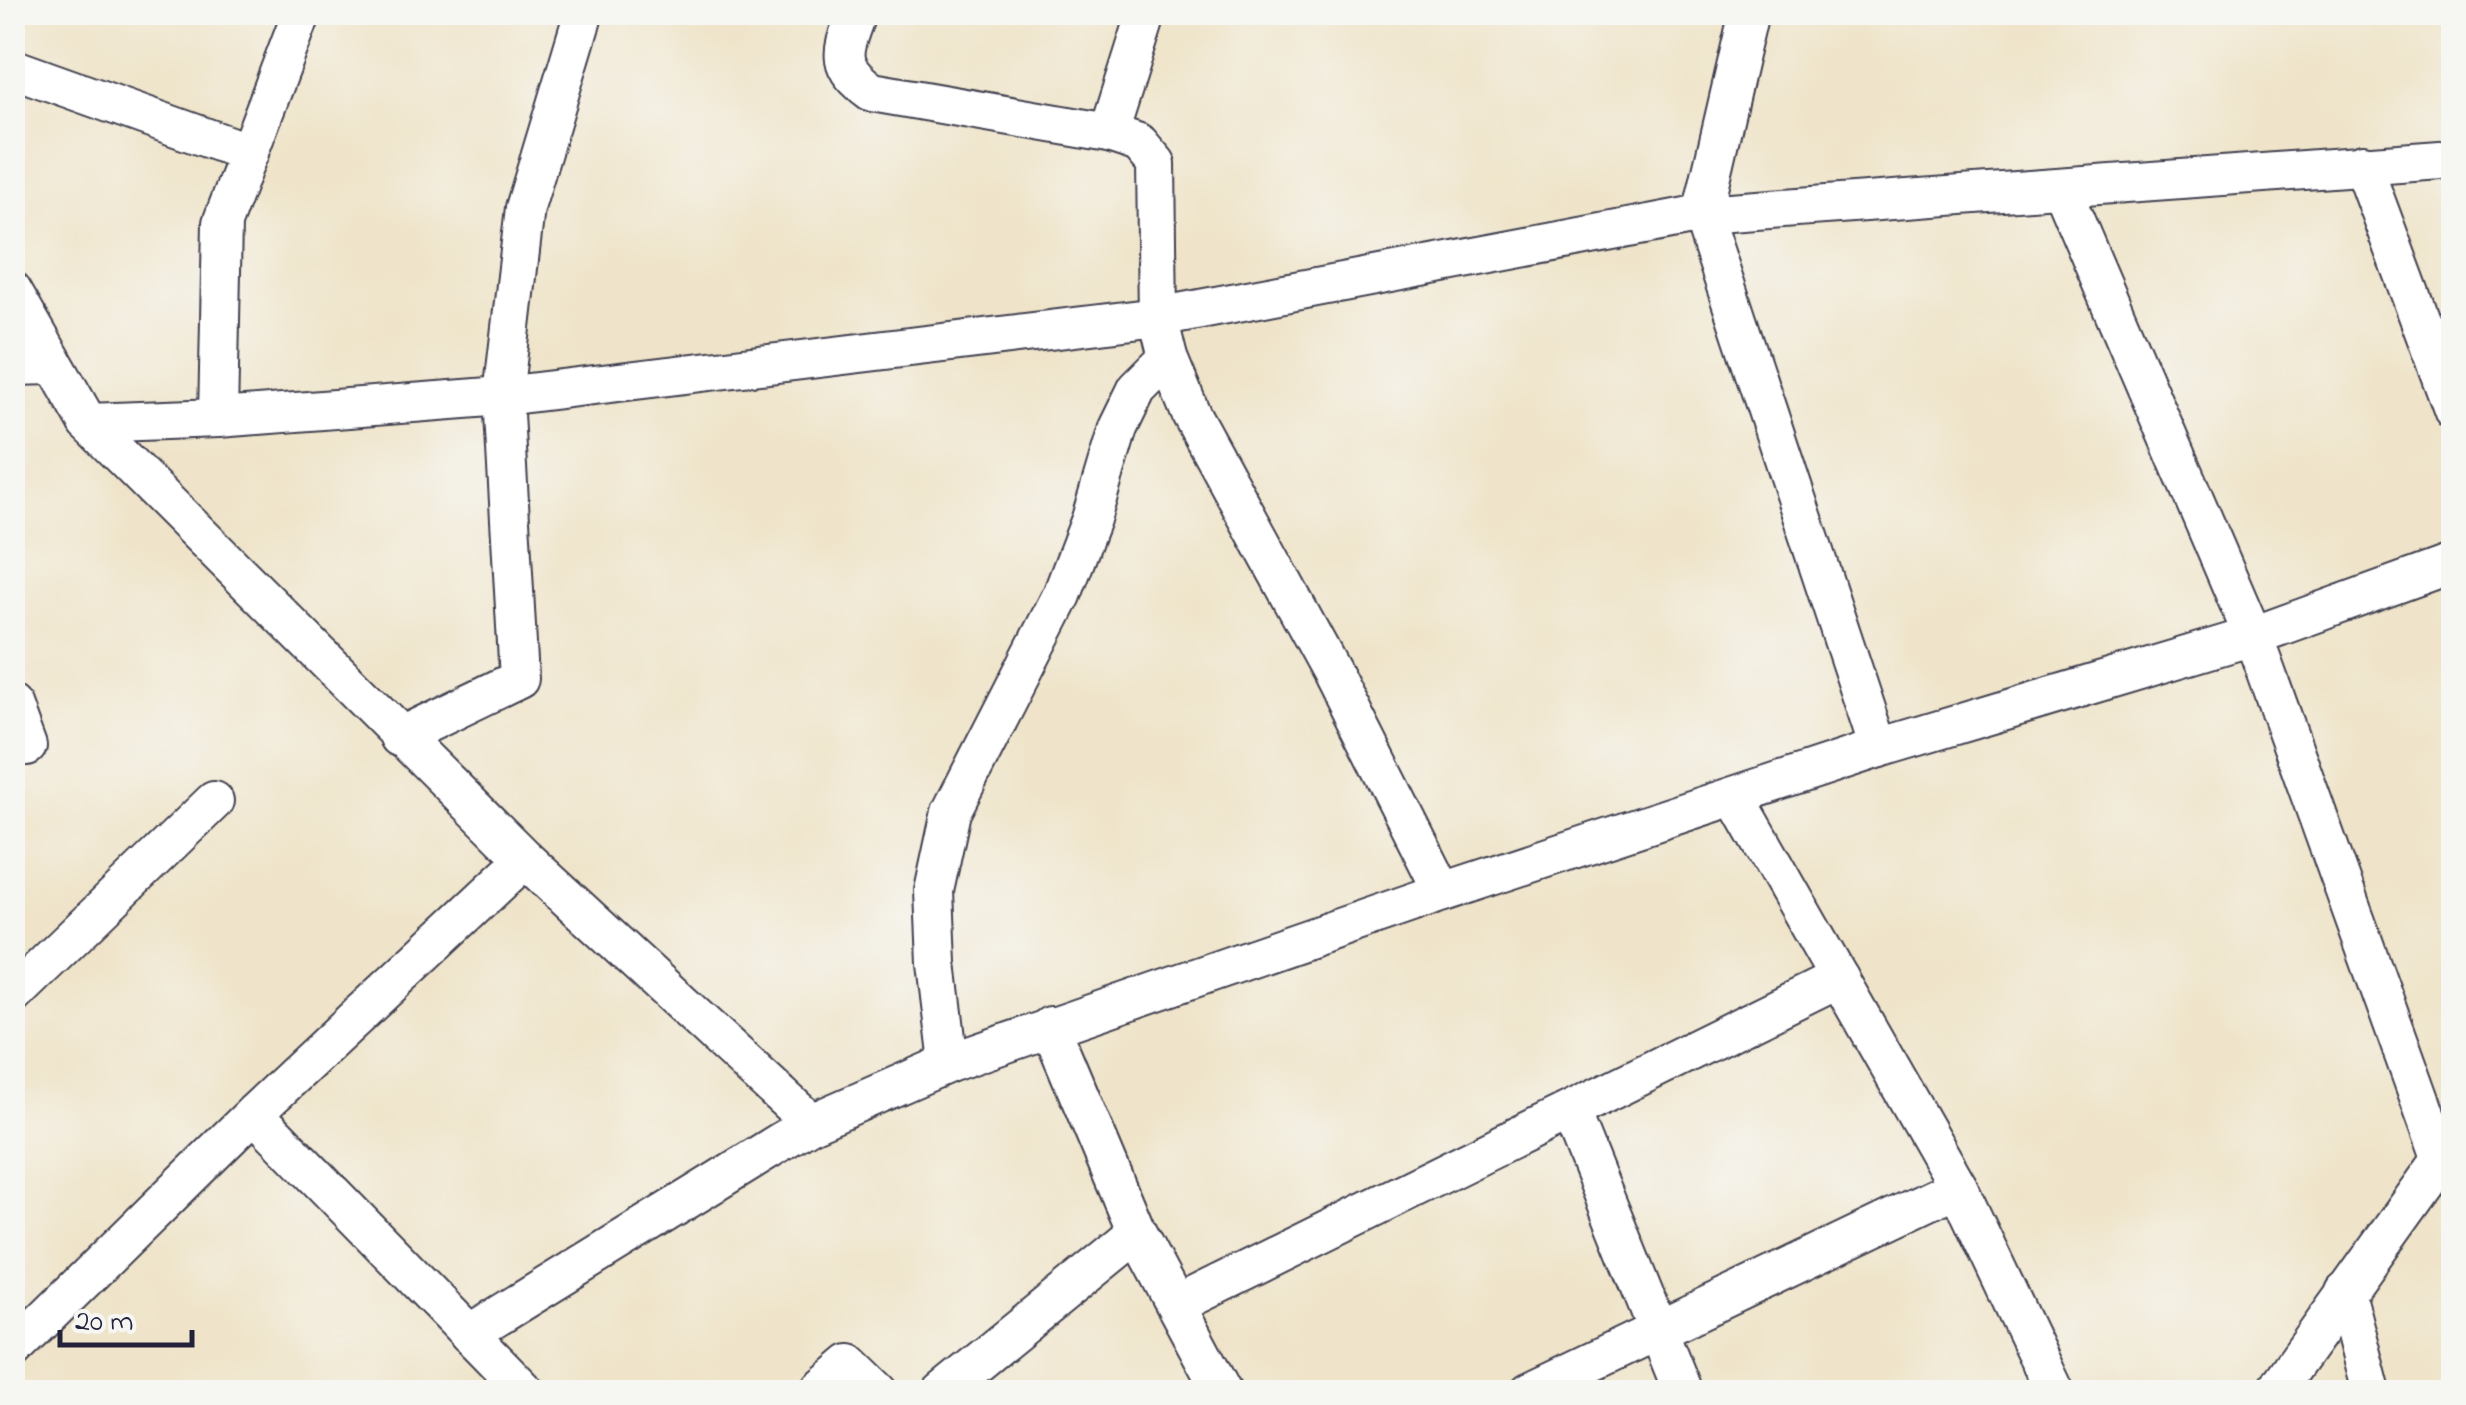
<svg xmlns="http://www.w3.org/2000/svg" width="2466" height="1405" font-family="'Indie Flower',sans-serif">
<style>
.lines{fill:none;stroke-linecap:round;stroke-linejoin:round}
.street-casing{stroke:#413f50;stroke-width:42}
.street{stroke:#fff;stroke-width:38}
</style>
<rect width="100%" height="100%" fill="#f6f6f2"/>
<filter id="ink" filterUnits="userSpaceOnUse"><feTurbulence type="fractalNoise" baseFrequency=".01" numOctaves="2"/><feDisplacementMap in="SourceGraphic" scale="20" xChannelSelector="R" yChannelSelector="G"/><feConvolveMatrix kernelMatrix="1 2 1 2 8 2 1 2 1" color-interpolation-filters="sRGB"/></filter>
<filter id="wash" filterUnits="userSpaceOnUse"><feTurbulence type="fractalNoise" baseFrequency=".0048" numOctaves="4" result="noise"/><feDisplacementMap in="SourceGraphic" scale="40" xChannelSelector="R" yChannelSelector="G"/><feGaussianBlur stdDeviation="2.25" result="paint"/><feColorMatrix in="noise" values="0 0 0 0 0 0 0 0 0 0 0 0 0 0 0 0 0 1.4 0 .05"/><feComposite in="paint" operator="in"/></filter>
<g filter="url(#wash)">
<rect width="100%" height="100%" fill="#efe4c9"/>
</g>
<g filter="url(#ink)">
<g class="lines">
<g class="street-casing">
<g id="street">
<path d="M857,12C842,52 834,64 872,92L1109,133L1139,143L1156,163L1158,317L1168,358L1191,414L1333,674L1443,892"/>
<polyline points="1749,12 1702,214 1879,748"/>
<polyline points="12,68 249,153"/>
<polyline points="1109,133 1147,12"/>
<polyline points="2362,164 2454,412"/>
<polyline points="2061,188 2253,636 2441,1158"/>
<polyline points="12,290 88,423 525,859 811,1123"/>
<polyline points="12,366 54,365"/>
<polyline points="218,418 222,223 302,12"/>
<polyline points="88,423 218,418 503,396 1158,317 1702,214 2454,159"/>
<polyline points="12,705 27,746"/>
<polyline points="399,737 519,679 503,396 525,208 584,12"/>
<polyline points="1735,796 1958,1187 2055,1392"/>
<polyline points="12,996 214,801"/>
<polyline points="1050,1026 1137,1233 1222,1392"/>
<polyline points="949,1063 937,963 934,891 951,812 1062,595 1091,519 1118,428 1137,389 1168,358"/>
<polyline points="1570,1111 1683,1392"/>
<polyline points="254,1113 526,1392"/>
<polyline points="2345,1292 2371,1392"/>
<polyline points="1176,1305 1839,978"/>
<polyline points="469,1334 811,1123 949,1063 1443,892 1879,748 2253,636 2454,563"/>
<polyline points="12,1351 254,1113 525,859"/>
<polyline points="817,1392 850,1364 879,1392"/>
<polyline points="942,1392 1137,1233"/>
<polyline points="1529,1392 1958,1187"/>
<polyline points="2275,1392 2454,1142"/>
</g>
</g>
<use href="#street" class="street"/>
</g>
</g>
<rect width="2466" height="1405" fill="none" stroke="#f6f6f2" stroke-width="50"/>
<path d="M60 1330v15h132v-15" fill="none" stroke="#22223b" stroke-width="5"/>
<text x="75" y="1330" font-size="30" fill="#22223b" stroke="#f6f6f2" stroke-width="8" paint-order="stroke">20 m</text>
</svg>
